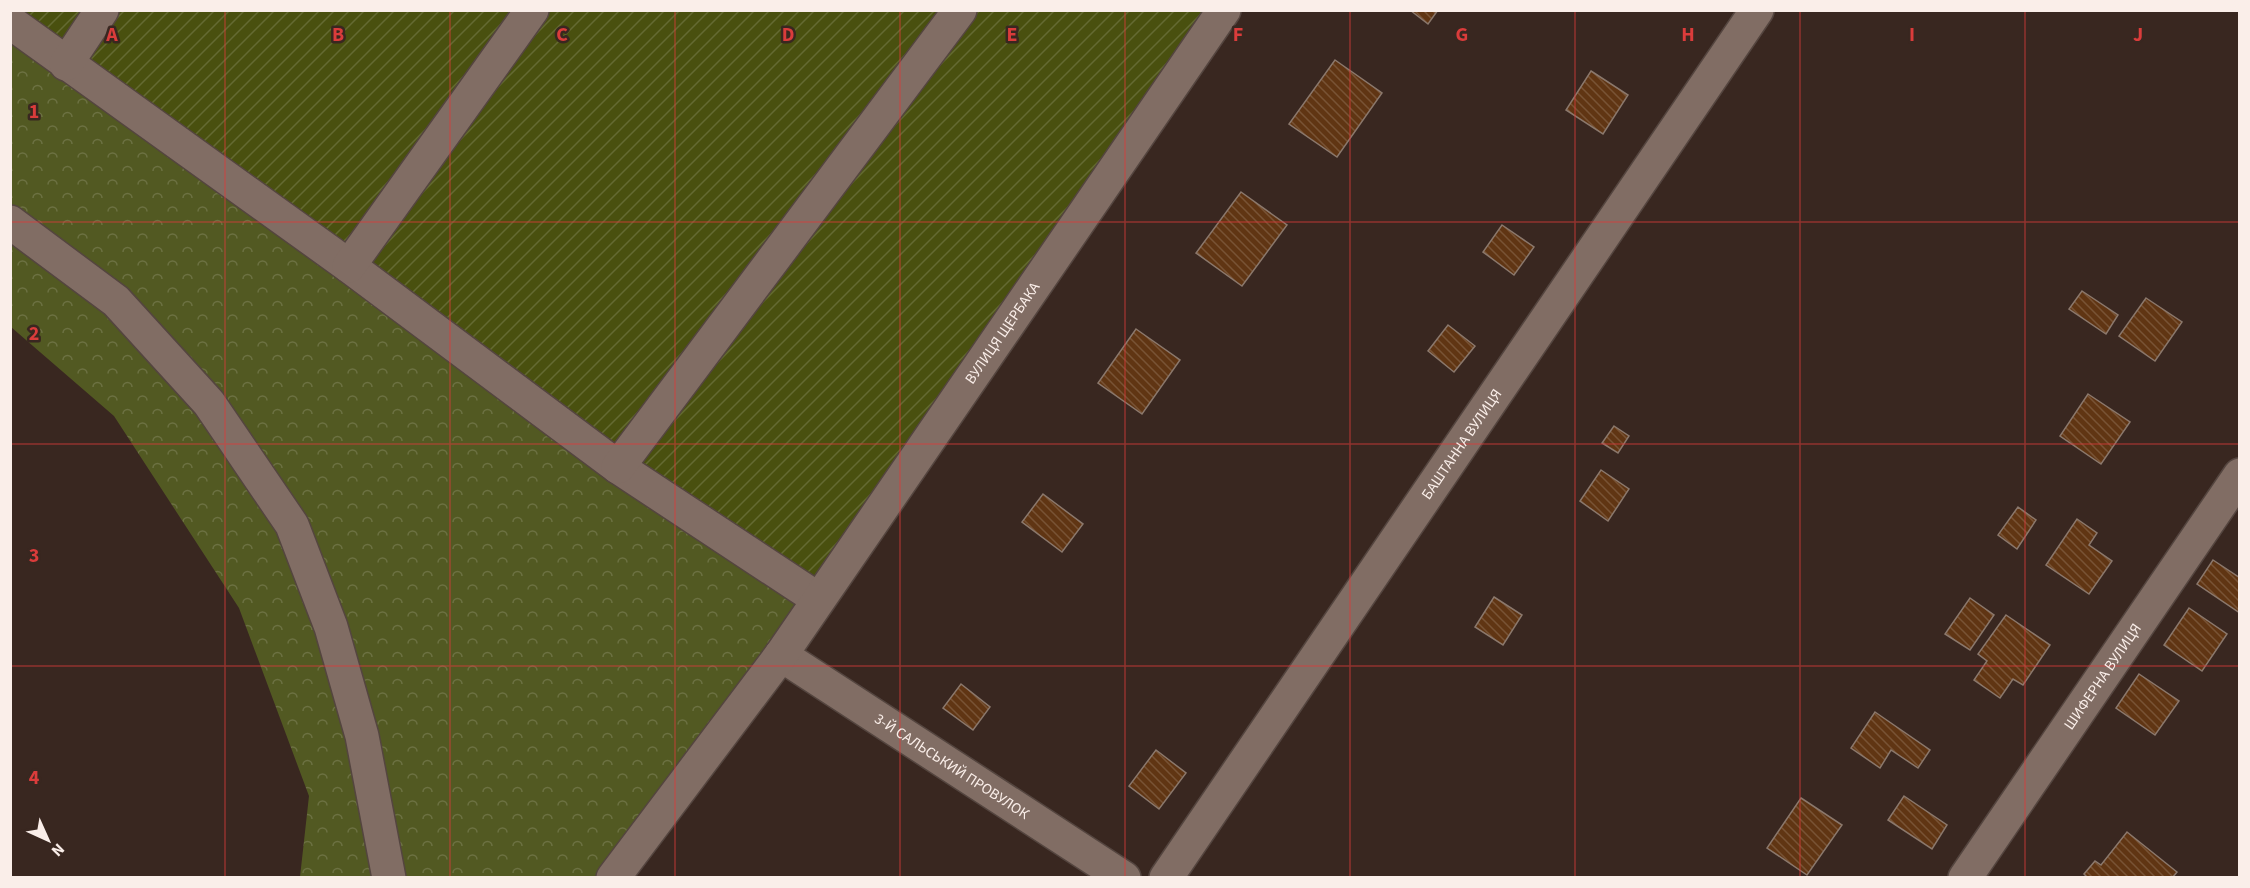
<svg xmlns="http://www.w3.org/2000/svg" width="2250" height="888" font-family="'Source Sans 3',sans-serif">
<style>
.forest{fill:url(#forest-crowns)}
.garden{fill:url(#garden-furrows)}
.building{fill:url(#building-back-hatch);stroke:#8b786c;stroke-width:1.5}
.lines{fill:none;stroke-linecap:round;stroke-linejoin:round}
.street-casing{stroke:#54453f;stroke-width:36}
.secondary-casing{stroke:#54453f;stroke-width:36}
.street{stroke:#816d64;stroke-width:33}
.secondary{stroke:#816d64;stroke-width:33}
.grid{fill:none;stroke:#da3c3b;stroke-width:1.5;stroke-opacity:0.55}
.labels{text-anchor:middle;stroke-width:5;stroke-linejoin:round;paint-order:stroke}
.street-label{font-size:15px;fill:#faeee9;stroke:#392720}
.grid-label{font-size:20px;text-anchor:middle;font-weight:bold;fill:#da3c3b;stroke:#392720;stroke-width:5;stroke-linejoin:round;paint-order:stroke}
</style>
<defs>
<pattern id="forest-crowns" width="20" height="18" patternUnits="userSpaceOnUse" patternTransform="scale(1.5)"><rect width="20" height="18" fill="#525922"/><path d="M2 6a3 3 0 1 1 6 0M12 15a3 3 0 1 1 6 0" fill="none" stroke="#6c7142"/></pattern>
<pattern id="garden-furrows" width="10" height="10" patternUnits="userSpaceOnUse" patternTransform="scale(1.5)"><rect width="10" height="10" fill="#49500f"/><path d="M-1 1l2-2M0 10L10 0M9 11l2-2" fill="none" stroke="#646a32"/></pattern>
<pattern id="building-back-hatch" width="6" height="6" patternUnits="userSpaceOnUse" patternTransform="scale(1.5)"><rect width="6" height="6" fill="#603513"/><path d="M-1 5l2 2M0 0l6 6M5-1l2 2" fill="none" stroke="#785335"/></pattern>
</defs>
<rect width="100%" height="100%" fill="#392720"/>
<polygon class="forest" points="10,22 818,599 613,877 300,877 309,796 239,608 114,416 11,327"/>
<polygon class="garden" points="10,11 1224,11 818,599"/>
<g class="building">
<polygon points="1410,10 1438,10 1428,24"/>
<polygon points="1335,60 1382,93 1337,157 1289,124"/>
<polygon points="1591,71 1628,95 1603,134 1566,110"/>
<polygon points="1241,192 1287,225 1242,286 1196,253"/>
<polygon points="1502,225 1534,247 1514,275 1483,252"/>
<polygon points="2082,291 2118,315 2106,334 2069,309"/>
<polygon points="2146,298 2182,322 2155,361 2119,336"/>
<polygon points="1448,325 1475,346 1454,372 1428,351"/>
<polygon points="1136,329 1180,360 1142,414 1098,383"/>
<polygon points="2088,394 2130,422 2101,464 2060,436"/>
<polygon points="1614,426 1629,436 1618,453 1602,443"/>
<polygon points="1601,470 1629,489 1608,521 1580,501"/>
<polygon points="1043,494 1083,524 1062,552 1022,522"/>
<polygon points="2018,507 2036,520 2017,549 1998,535"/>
<polygon points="2077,519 2097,533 2089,545 2112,561 2089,594 2046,565"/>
<polygon points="2213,560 2240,578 2240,613 2197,584"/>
<polygon points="1494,597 1522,615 1503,645 1475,627"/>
<polygon points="1970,598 1994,615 1970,650 1945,634"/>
<polygon points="2189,608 2227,634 2202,671 2164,645"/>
<polygon points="2006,615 2050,645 2023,685 2013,679 2000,698 1974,680 1987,661 1978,654"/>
<polygon points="2139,674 2179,701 2155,735 2116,708"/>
<polygon points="961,684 990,707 973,730 943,708"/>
<polygon points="1875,712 1930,750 1918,768 1891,750 1880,768 1851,748"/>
<polygon points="1156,750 1186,773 1159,809 1129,786"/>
<polygon points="1904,796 1947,825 1932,849 1888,820"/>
<polygon points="1801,798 1842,825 1807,875 1767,848"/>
<polygon points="2127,832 2177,872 2172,878 2088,878 2084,874 2095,861 2101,865"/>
</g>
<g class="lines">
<g class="street-casing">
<g id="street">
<polyline points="10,22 349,266 618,467 818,599"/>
<polyline points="66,64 102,10"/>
<polyline points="349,266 532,10"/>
<polyline points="618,467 960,10"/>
<path id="s1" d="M781,655L1124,878"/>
<path id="s2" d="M613,878L781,655L1224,10"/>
<path id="s3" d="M1166,878L1757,10"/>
<path id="s4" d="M1965,878L2240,475"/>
</g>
</g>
<g class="secondary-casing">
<polyline id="secondary" points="10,222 116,301 209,403 292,525 331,627 362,736 389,878"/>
</g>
<use href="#street" class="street"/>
<use href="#secondary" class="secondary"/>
</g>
<path class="grid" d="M225,10V878M450,10V878M675,10V878M900,10V878M1125,10V878M1350,10V878M1575,10V878M1800,10V878M2025,10V878M10,222H2240M10,444H2240M10,666H2240"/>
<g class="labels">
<g class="street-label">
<text dy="5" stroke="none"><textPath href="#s2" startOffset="670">ВУЛИЦЯ ЩЕРБАКА</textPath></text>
<text dy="5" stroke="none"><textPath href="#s3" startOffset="525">БАШТАННА ВУЛИЦЯ</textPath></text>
<text dy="5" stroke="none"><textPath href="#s4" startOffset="244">ШИФЕРНА ВУЛИЦЯ</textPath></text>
<text dy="5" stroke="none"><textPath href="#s1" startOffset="204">3-Й САЛЬСЬКИЙ ПРОВУЛОК</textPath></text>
</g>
</g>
<g class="grid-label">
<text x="112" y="41">A</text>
<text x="338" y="41">B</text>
<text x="562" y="41">C</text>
<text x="788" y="41">D</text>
<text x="1012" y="41">E</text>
<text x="1238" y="41">F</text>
<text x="1462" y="41">G</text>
<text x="1688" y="41">H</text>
<text x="1912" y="41">I</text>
<text x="2138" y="41">J</text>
<text x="34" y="118">1</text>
<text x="34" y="340">2</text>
<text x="34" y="562">3</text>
<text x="34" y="784">4</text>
</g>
<rect width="2250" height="888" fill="none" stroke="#faeee9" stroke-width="24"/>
<g transform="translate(48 840) rotate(135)" stroke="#392720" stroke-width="4.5" paint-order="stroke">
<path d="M0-4.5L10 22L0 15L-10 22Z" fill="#faeee9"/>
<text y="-9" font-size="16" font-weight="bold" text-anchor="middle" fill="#faeee9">N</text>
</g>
</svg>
